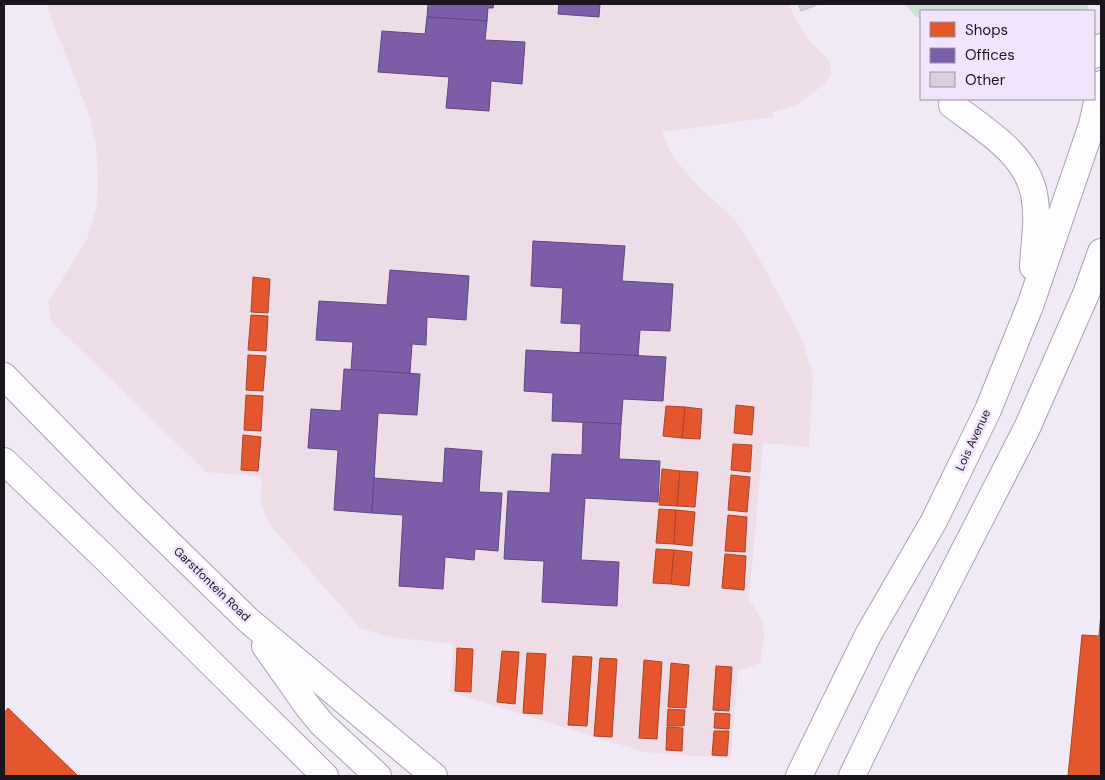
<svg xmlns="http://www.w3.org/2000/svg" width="1105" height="780" font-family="'DM Sans',sans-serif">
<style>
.commercial{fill:#eedde6}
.green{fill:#cce1d6}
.shops{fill:#e4572e;stroke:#a84429}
.offices{fill:#7b5ea7;stroke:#5e487e}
.building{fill:#d8cfdf;stroke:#bfb9c3}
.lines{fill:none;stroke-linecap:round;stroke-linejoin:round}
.secondary-casing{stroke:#a7a2ab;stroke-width:28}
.secondary{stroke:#fdfcfe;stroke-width:26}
.labels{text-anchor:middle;stroke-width:5;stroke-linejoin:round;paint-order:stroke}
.street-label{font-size:12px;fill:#1b161e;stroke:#f2e4fc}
</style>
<rect width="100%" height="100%" fill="#f1eaf6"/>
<polygon class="commercial" points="46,4 789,4 794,16 807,38 824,55 830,63 831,72 827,82 797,105 773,112 773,117 662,132 673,157 697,185 734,219 753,247 802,339 813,374 809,447 763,443 749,600 762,619 764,636 760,663 738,671 731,759 644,752 450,692 453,644 389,637 360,628 269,524 261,502 262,477 206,472 51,321 48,302 87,239 96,209 98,185 96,144 90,118"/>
<polygon class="green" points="905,4 1088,4 1087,11 921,11 921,19 915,16"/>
<g class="shops">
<polygon points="253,277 270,279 268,313 251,312"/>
<polygon points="251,315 268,316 266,351 248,350"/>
<polygon points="248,355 266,356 263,391 246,390"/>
<polygon points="246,395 263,396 261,431 244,430"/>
<polygon points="736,405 754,407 752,435 734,433"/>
<polygon points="666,406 685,407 682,438 663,436"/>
<polygon points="685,407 702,409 700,439 682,438"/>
<polygon points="243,435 261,437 258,471 241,470"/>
<polygon points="733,444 752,445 750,472 731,470"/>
<polygon points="662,469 680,471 677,506 659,505"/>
<polygon points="680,471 698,472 695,507 677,506"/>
<polygon points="731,475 750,477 747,512 728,510"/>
<polygon points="659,509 676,510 674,544 656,543"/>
<polygon points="676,510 695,512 692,546 674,544"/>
<polygon points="728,515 747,517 745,552 725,551"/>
<polygon points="656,549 674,550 671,584 653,583"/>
<polygon points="674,550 692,552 689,586 671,584"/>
<polygon points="725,554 746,556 744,590 722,588"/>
<polygon points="1101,613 1101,776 1068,776 1082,635 1099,636"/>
<polygon points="457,648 473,649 471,692 455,691"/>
<polygon points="502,651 519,652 515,704 497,702"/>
<polygon points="527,653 546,654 542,714 523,713"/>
<polygon points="573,656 592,657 587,726 568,725"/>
<polygon points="600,658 617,659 612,737 594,736"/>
<polygon points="644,660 662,662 657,739 639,738"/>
<polygon points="671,663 689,665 686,708 668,707"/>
<polygon points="716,666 732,667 729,711 713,710"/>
<polygon points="8,708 78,776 4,776 4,713"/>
<polygon points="668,709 685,710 684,726 667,726"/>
<polygon points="715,713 730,714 729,729 714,728"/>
<polygon points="667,727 683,728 682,751 666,750"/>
<polygon points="714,731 729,731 727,756 712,755"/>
</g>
<g class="offices">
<polygon points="428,4 494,4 493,8 488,8 487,21 427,17"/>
<polygon points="559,4 600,4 599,17 558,14"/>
<polygon points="427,17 487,21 485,40 525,42 522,84 491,81 489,111 446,108 449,77 378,72 382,31 425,34"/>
<polygon points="533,241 625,246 622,281 673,284 670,331 640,330 638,356 580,353 581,324 561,323 563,288 531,286"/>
<polygon points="390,270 469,276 466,320 427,317 426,345 412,344 410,373 351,370 353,342 316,340 319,301 387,305"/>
<polygon points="526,350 666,357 663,401 623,399 621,424 552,421 553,393 524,391"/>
<polygon points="344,369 420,374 417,415 378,413 372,513 334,510 338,450 308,448 311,409 341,411"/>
<polygon points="583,422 621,424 619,459 660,461 658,502 585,498 581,560 619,562 617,606 542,602 544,561 504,559 508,491 550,493 552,454 582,455"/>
<polygon points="445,448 482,451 479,492 502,493 498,551 475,549 474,560 445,557 443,589 399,586 403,515 372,513 374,478 443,483"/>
</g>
<polygon class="building" points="798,4 819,4 801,11"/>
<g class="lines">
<g class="secondary-casing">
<g id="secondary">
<polyline points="1094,55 1101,47"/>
<path d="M952,105C983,129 1026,153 1034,194C1039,218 1034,243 1033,267"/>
<polyline points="4,376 128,503 248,620 434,776"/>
<polyline points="4,461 105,558 325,776"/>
<polyline points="265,646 308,707 322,724 378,776"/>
<polyline points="799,776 868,635 934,521 988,410 1030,306 1092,125 1101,84"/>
<polyline points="852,776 904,668 1027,428 1086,294 1101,252"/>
</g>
</g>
<use href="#secondary" class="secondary"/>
</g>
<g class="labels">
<g class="street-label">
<text transform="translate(973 440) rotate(-65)" y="4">Lois Avenue</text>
<text transform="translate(212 584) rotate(44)" y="4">Garstfontein Road</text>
</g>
</g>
<rect width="1105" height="780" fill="none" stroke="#1b161e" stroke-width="10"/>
<rect x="920" y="10" width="175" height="90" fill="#f2e4fc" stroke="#9c92a3"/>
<rect x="930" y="22" width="25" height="15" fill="#e4572e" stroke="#9c92a3"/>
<text x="965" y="35" font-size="15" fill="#1b161e">Shops</text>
<rect x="930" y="48" width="25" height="15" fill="#7b5ea7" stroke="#9c92a3"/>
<text x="965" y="60" font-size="15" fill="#1b161e">Offices</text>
<rect x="930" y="72" width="25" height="15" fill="#d8cfdf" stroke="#9c92a3"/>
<text x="965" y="85" font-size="15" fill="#1b161e">Other</text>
</svg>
